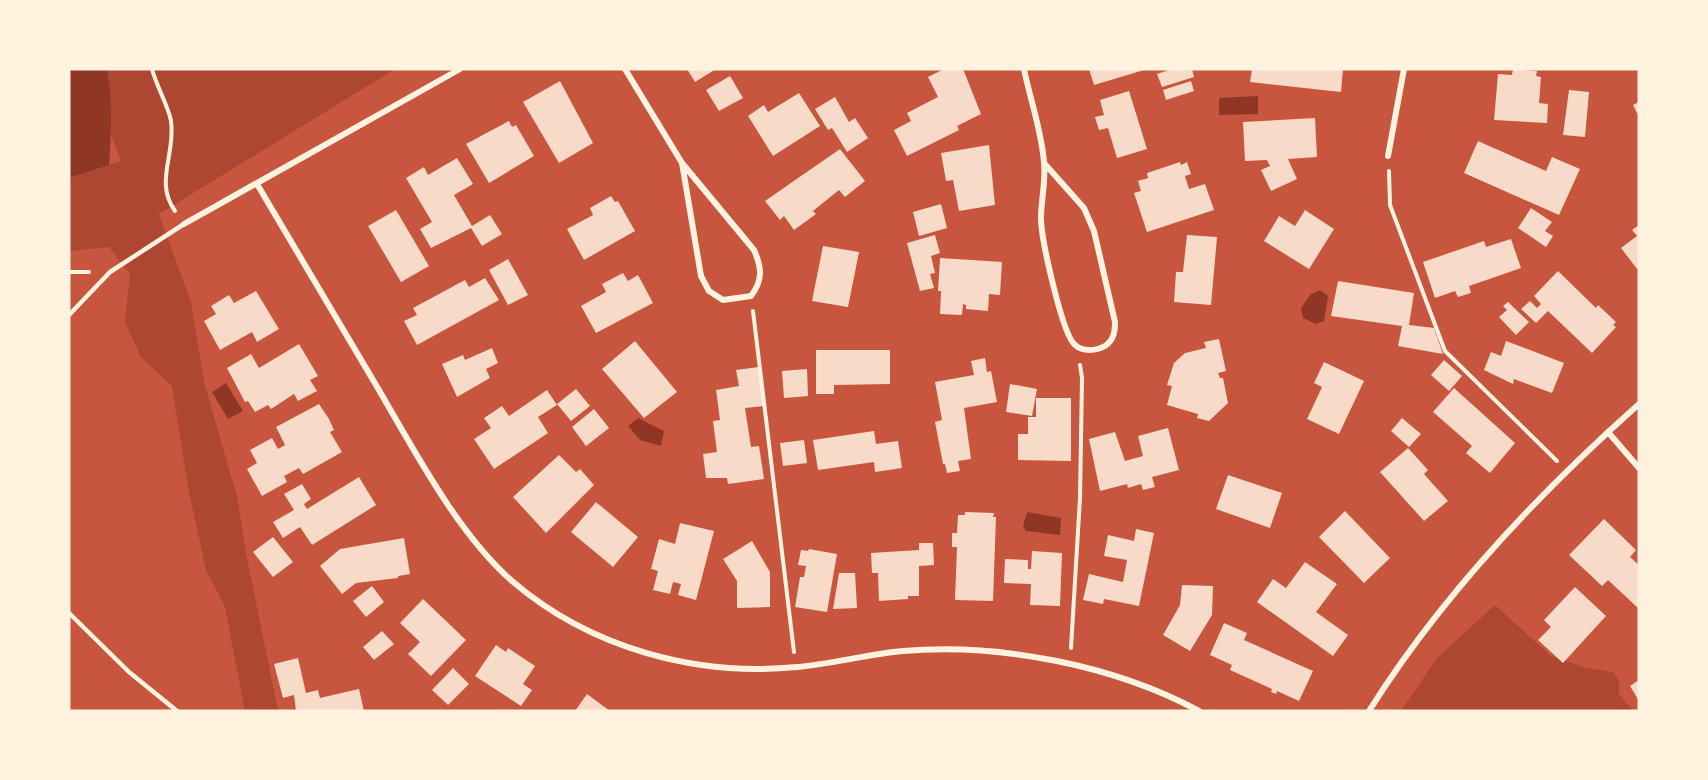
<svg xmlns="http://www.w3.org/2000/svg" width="1708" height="780" font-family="'Varela Round',sans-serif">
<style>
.green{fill:#ae4732}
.water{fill:#8f3625}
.building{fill:#f7dbc8}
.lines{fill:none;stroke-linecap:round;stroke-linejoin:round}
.path{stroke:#fff3e0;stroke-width:4}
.service{stroke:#fff3e0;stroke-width:4.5}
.minor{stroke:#fff3e0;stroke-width:6}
</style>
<rect width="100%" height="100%" fill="#c8553d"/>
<g class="green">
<polygon points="107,69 395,69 159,214 191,302 204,382 238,500 245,548 278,711 245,711 225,607 206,570 188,488 172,386 141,357 125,322 130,274 109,247 69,251 69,178 121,161 111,134 110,89"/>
<polygon points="1495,605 1551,656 1586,668 1613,672 1619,681 1619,694 1633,711 1401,711 1437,658"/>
</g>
<g class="water">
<path d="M69,69H107C113,101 111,133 109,165L69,178Z"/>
<polygon points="1258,96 1258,114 1219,115 1219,98"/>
<polygon points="1320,290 1328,296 1324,321 1316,324 1303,318 1301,308 1311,294"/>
<polygon points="226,383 243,411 228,419 212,392"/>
<polygon points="638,418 664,431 661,446 640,440 628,426"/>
<polygon points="1027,512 1061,518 1060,535 1026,531 1023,526"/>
</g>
<g class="building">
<polygon points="687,69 716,69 695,82"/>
<polygon points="944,69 963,69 981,114 957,126 959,130 907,156 894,130 911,121 907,113 938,97 928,77"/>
<polygon points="1089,69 1144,69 1144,70 1094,85"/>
<polygon points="1172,69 1192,69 1194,77 1162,87 1157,74"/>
<polygon points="1252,69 1343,69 1341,92 1250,82"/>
<polygon points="1513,69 1537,71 1536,76 1541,77 1539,103 1548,104 1547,123 1494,120 1498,74 1512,75"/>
<polygon points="730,76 743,98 719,111 706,90"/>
<polygon points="560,81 593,143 559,163 523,102"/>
<polygon points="1191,81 1194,91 1166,100 1163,90"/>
<polygon points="1569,90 1589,92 1585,137 1563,135"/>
<polygon points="1129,91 1147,149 1117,158 1108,128 1099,130 1095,117 1104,115 1100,100"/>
<polygon points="799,93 820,126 773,156 748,116 764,105 768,112"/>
<polygon points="835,97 849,122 855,118 868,138 847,152 832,128 828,130 815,109"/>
<polygon points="1639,102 1639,117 1633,105"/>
<polygon points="1315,118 1317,157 1288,159 1297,179 1271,191 1261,170 1270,166 1267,160 1245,161 1243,122"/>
<polygon points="509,121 512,127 516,125 534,156 489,183 466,144"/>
<polygon points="1478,141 1546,171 1552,157 1580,169 1559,215 1464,173"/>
<polygon points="989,145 995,205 959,211 953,180 946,181 941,153"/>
<polygon points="840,149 865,181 845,197 839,190 813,211 816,214 794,230 784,216 780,220 765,201"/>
<polygon points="457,158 473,184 454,195 472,226 490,215 502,234 482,246 471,228 431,248 420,229 432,222 406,178 424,167 428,175"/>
<polygon points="1180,162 1181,165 1187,162 1191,174 1185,176 1189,189 1205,184 1214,210 1147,232 1134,193 1141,191 1138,181 1148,178 1147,173"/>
<polygon points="611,196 615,202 618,201 635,231 584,260 567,229 593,215 590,208"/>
<polygon points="941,204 947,228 919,236 913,212"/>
<polygon points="1531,208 1552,222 1545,231 1553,236 1546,247 1518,228"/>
<polygon points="396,210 429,266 401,282 368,226"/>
<polygon points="1305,210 1334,229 1309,269 1264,241 1279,216 1295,226"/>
<polygon points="1639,225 1639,268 1637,269 1621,248 1637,236 1632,230"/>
<polygon points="935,235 940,253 931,256 935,273 930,274 934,288 920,291 907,243"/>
<polygon points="1187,235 1217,237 1211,305 1174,302 1176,272 1183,272"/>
<polygon points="1511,239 1521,268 1469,286 1471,293 1458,297 1455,291 1435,298 1423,262 1484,241 1486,247"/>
<polygon points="823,246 859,252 848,307 812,301"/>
<polygon points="940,258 1002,262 1000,295 989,294 988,311 966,309 966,305 963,304 962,315 940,314 941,291 938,291"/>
<polygon points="508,259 528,295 508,305 489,270"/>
<polygon points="1558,271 1596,308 1598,305 1616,322 1613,325 1616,327 1592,353 1548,311 1536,323 1521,309 1530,301 1537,308 1541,304 1534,296"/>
<polygon points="623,273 628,281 638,275 653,303 596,333 581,306 606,292 602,284"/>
<polygon points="485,278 499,300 417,345 404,321 417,315 413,308 465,280 469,287"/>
<polygon points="1338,281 1414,293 1409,325 1434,328 1443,354 1398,346 1402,326 1331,316"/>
<polygon points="256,291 279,329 257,342 252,332 220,350 204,321 216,314 211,306 229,295 234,303"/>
<polygon points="1508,302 1529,322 1516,335 1499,317 1507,310 1503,306"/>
<polygon points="1219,339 1226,371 1218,373 1220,378 1223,378 1228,403 1209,421 1197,418 1198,414 1167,405 1172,386 1167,385 1174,363 1185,353 1206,348 1204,342"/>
<polygon points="635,341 677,392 644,418 602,369"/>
<polygon points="1506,341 1564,363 1552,393 1514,379 1513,384 1484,370 1491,352 1501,356"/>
<polygon points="299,344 318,376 310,380 317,391 298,401 294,394 271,409 268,405 255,412 248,401 245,402 227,368 251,354 259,368"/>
<polygon points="492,348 498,363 486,369 490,378 457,397 442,364 463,355 465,360"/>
<polygon points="816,350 890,350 890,384 834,385 834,394 816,394"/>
<polygon points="985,358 987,372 991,371 997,402 964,408 971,459 958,461 960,471 947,473 945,464 943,464 935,422 942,420 935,382 974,375 971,361"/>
<polygon points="1444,360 1462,376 1449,391 1431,375"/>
<polygon points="1324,362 1364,381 1339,434 1307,419 1322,387 1314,383"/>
<polygon points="759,367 764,406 745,408 751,447 759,446 764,479 728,484 727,478 706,478 703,454 717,452 713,421 720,420 716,390 739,386 736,370"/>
<polygon points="807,369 808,396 784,398 782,371"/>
<polygon points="1010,384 1037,389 1032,416 1006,412"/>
<polygon points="1454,388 1515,443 1490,473 1466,453 1472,446 1433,412"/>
<polygon points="576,389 590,406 571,421 557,404"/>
<polygon points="547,390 557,405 538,417 548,433 494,469 474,439 491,428 484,418 502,406 509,416"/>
<polygon points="1036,398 1071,398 1071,461 1018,460 1018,434 1028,434 1028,417 1036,417"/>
<polygon points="319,404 329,419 334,430 330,432 342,452 303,474 299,468 284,476 287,482 262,496 247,469 257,463 250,450 272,438 278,449 285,445 276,427"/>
<polygon points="594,409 609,428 586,446 572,427"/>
<polygon points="1402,418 1421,434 1409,447 1391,431"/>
<polygon points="1168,428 1179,470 1152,477 1155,487 1143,490 1141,484 1128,488 1127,484 1100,491 1089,439 1115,432 1125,461 1143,456 1138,436"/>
<polygon points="874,431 876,444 898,441 902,468 875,472 874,462 818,470 813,440"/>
<polygon points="804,440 807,463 783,466 780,443"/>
<polygon points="1408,448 1428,470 1424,474 1448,501 1424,521 1380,472"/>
<polygon points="559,455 576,472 580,469 594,485 546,533 513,497"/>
<polygon points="1228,475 1282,493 1270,528 1216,509"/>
<polygon points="359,477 376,505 312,545 300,527 283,538 273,522 294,510 284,494 302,484 311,499 304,504 307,509"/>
<polygon points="596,502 638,537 613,567 571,532"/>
<polygon points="1345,511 1390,558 1364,583 1319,537"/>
<polygon points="965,512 994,513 993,517 996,517 993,601 955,600 957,547 952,547 952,533 957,533 958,515 965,515"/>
<polygon points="1604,519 1636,550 1630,557 1639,565 1639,609 1608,580 1602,586 1569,555"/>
<polygon points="680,523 714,531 696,600 678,595 681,584 673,582 670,594 653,590 658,571 651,569 659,539 675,544"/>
<polygon points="1136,529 1154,533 1139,606 1104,599 1103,604 1083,600 1089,574 1123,582 1127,560 1104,556 1108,535 1134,541"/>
<polygon points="273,537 293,562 273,577 253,552"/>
<polygon points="404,538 410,574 398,576 398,578 356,583 342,594 320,566 340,549"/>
<polygon points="752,541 770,572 770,607 737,608 737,581 723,559"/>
<polygon points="919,543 933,543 934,565 919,566 919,596 908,596 908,599 879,601 878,573 872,573 871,553 919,550"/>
<polygon points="809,549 837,554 827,612 795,607 800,577 804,577 806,566 798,565 801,550 808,551"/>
<polygon points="1032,551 1062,553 1060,606 1030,605 1031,584 1004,583 1005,559 1028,560 1028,569 1031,569"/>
<polygon points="1305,562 1337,584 1316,612 1348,635 1333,656 1257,602 1273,579 1286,588"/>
<polygon points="839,573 855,573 857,608 833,609"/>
<polygon points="1182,585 1213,586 1212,615 1190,651 1163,635 1180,605"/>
<polygon points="372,586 384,602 366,617 353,601"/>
<polygon points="1575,587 1606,616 1563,663 1538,640 1551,627 1544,620"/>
<polygon points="423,599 466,640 431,676 408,654 420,642 400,623"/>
<polygon points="1224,623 1247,633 1244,640 1313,671 1299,701 1277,691 1276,694 1271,692 1272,689 1230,670 1232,665 1210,655"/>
<polygon points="382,631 394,644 374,660 363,647"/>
<polygon points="496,645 506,652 508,648 535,666 523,684 532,690 521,706 475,676"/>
<polygon points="298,658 306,693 318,690 320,698 359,689 364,711 296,711 294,695 283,698 274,664"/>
<polygon points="453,668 469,684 448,705 432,690"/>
<polygon points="1639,680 1639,701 1630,686"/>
<polygon points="587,694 610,711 575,711"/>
</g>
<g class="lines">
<g class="path">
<path d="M152,69C156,85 169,108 171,121C176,154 154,182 175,211"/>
<polyline points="1389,171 1390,205 1445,351 1557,461"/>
<polyline points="69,272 89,272"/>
<polyline points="753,311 794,652"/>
<polyline points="1071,648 1080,498 1082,378 1080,365"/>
</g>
<g class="service">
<polyline points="69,315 110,272 184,224"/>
<polyline points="69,613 129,672 177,711"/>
</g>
<g class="minor">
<path d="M625,69L682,163L754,250C762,268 763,280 751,296L723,300L709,291L701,276L682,163"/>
<path d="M1024,69C1030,99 1042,132 1044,163C1046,181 1041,200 1041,218C1041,238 1062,334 1075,345C1083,352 1096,351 1105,346C1114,340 1115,331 1115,322L1094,231L1084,208L1044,163"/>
<polyline points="1388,156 1404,69"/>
<path d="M257,184C296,251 336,318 376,385C413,448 457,533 512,581C590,648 696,677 797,667C833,664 868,654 903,651C1000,643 1114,665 1199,711"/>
<polyline points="184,224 460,69"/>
<polyline points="1608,432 1639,468"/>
<path d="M1369,711C1441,596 1538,494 1639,404"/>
</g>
</g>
<rect width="1708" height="780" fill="none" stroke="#fff3e0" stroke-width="141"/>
</svg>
